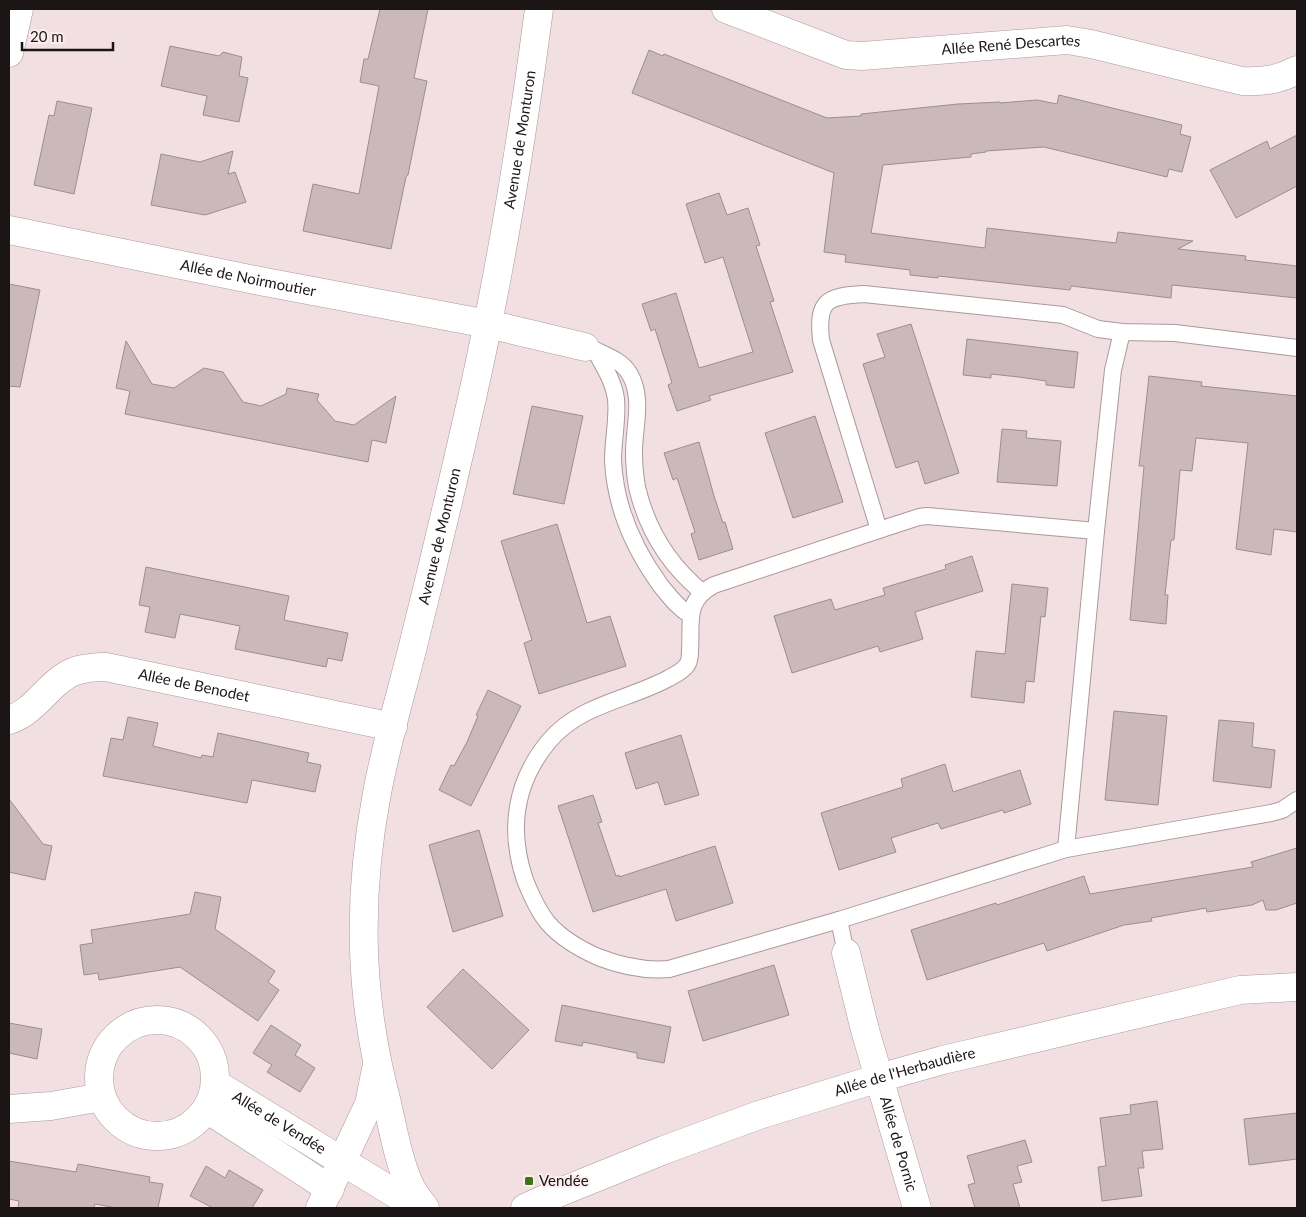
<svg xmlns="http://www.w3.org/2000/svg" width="1306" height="1217" font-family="Lato,sans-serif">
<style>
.building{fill:#cab8ba;stroke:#9e8d8f}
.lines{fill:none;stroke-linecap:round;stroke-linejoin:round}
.lane-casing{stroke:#ab999b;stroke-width:18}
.street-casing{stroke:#ab999b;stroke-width:29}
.lane{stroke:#fff;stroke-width:16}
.street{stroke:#fff;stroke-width:28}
.poi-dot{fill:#3b7711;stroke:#fcedef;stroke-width:2}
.labels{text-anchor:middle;stroke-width:4;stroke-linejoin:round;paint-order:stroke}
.street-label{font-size:15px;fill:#1b1515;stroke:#fcedef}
.poi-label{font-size:15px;fill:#1b1515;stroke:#fcedef;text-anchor:start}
</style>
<rect width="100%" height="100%" fill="#f2dfe1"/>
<g class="building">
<polygon points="380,9 428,9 414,78 427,81 408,175 406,177 391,249 303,231 313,184 359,194 379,86 360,82 364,59 368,59"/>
<polygon points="170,46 219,56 223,52 242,57 239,76 248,78 239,122 203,115 207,96 161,86"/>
<polygon points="649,50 663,56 664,54 827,118 861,116 861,114 958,104 1000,102 1000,103 1037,100 1057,104 1059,95 1182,125 1180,134 1191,137 1182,172 1169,169 1167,177 1044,147 986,151 986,152 971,154 971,157 883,165 871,233 985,248 987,228 1116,243 1118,232 1193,241 1178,249 1246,256 1245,260 1297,266 1297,298 1172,285 1171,298 1071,286 1070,290 938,276 938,278 910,275 910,270 845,262 846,255 824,252 834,173 632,93"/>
<polygon points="57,101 92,108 74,194 34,185 49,115 54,116"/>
<polygon points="1297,135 1297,186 1236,218 1210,170 1267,141 1270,149"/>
<polygon points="233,151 228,174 235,172 246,202 205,215 151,205 161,154 200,162"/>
<polygon points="719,193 727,215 748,208 760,245 756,246 774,301 770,302 793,372 709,396 711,400 677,411 668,385 672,383 655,329 651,331 642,304 676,293 699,368 753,352 723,257 705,263 686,204"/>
<polygon points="9,284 40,290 20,387 9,386"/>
<polygon points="911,324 959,473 925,484 918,461 896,468 863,364 885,357 877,334"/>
<polygon points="967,339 1078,352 1074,388 1046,385 1046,381 1019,377 991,374 991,378 963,375"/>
<polygon points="126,341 152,384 174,388 204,368 223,372 243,402 261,406 286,394 287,388 319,394 317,400 335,421 354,425 396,396 386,443 372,440 368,462 125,414 130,391 116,388"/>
<polygon points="1149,376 1202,382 1201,386 1297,396 1297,532 1274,529 1271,555 1236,549 1248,443 1196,438 1192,471 1180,470 1174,540 1171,540 1165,595 1168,595 1166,624 1130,620 1144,466 1139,466"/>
<polygon points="532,406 583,416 564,504 513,494"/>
<polygon points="815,416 843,502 793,518 765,433"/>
<polygon points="1002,429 1027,431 1026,438 1061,441 1057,486 997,482"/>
<polygon points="699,442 714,496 723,523 725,522 733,549 699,560 691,534 695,532 677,478 673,480 664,453"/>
<polygon points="557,524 587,623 610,616 626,666 539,694 524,643 532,640 501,541"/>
<polygon points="972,556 983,591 915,612 923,639 880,652 878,646 792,673 774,616 831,599 835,610 885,595 883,588 946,569 945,565"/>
<polygon points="146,567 289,596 284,620 348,633 342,661 328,658 326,667 235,649 240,626 180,614 175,638 145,632 150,607 139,605"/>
<polygon points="1012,584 1048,588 1045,617 1041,616 1034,682 1026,681 1024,703 971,697 976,651 1005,654"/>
<polygon points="488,690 521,706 471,806 439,790 451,765 454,766 467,742 478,716 476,715"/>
<polygon points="1114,711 1167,716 1158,805 1105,800"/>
<polygon points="128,717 158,723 153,746 201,758 202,755 213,757 218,733 309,753 307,762 321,765 315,792 252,780 247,803 103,776 111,738 123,740"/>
<polygon points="1219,720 1254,723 1252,747 1275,750 1271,788 1213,781"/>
<polygon points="681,735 699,795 665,805 658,782 636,789 625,753"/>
<polygon points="945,764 953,792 1020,770 1031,804 1004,813 1003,810 941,829 938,823 891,838 896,852 839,870 821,813 903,787 901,779"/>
<polygon points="593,795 602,822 598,823 616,876 619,875 619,877 715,846 733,903 676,921 666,889 593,912 558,806"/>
<polygon points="9,799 43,844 52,846 45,880 9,872"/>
<polygon points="479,830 503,916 453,932 429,845"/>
<polygon points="1297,848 1297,903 1276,910 1266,910 1263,900 1252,905 1207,912 1206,908 1151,918 1152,921 1124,925 1047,951 1044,943 927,980 911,930 996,903 997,905 1084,876 1090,894 1253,867 1251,862"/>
<polygon points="195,892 221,897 215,929 275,971 268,982 279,990 258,1021 180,967 99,980 98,973 84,975 80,945 93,943 91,930 190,914"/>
<polygon points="774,965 789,1015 703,1041 688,991"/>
<polygon points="463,969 529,1030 492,1069 427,1007"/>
<polygon points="562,1005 671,1027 664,1063 637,1058 637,1053 583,1042 582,1046 555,1041"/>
<polygon points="9,1023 42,1029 37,1059 9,1053"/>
<polygon points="271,1025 301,1045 295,1055 315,1068 300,1092 267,1072 272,1065 253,1053"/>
<polygon points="1157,1101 1163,1149 1142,1151 1144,1168 1138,1168 1142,1196 1102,1201 1098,1167 1106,1166 1100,1118 1131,1114 1130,1105"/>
<polygon points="1297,1113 1297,1159 1249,1165 1244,1119"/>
<polygon points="1025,1140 1032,1162 1017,1166 1022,1182 1013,1184 1020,1208 975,1208 968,1185 975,1183 967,1156"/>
<polygon points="9,1161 76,1172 78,1164 150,1177 149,1182 163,1184 158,1208 117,1208 95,1204 94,1208 18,1208 19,1201 9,1199"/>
<polygon points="206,1166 225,1178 229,1170 263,1190 252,1208 213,1208 190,1196"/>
</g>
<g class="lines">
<g class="lane-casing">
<g id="lane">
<path d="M585,347L595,350C603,366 614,381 616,399C618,419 613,440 613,460C615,506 634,549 661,586C670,597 678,608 690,615"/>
<path d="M1297,348L1175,333L1122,332L1098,329L1063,315L864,294C826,296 817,301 821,340L879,530L714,585C684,601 692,622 690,651C690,655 690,661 687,665C683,671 675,675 669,678C629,700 580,704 549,741C515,782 508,830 525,880C531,895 538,911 548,923C561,938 580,949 598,957C621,966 645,971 669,969L839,920L1066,849L1271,813L1282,810L1297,800"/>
<path d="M595,350C607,356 622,361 629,373C644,397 634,426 634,452C634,463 635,476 637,487C647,530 668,564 702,592"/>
<polyline points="879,530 919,517 927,516 1096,531 1113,370 1122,332"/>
<polyline points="1066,849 1096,531"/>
<polyline points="839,920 846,953"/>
</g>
</g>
<g class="street-casing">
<g id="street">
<path id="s1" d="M726,9L846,55L862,56L1067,40L1091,44L1242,81C1262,82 1279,80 1297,70"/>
<polyline points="9,53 19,9"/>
<path id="s2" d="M9,230L265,282L488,324L585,347"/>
<path id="s3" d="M9,720C36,712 49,681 75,671C85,668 96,667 106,667L393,727"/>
<path id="s4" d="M846,953L865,1030L917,1208"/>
<circle cx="157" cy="1078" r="58"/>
<path id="s5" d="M216,1084L399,1196L412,1208"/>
<polyline points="9,1109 51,1106 102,1097"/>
<polyline points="207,1109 330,1189"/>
<polyline points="320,1208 369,1104 376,1069"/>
<path id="s6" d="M425,1208C420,1202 415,1195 411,1188C398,1161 393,1128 386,1099C359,996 357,898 377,793C386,745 400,697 412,650C433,566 453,482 472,398C501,269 522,139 539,9"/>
<path id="s7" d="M525,1208L558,1193L664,1150L759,1115L879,1078L943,1060L1240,990L1297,987"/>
</g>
</g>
<use href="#lane" class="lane"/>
<use href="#street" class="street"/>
</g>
<rect class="poi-dot" x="524" y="1176" width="10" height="10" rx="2.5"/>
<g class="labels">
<g class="street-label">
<text dy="5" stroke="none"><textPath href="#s1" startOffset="294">Allée René Descartes</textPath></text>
<text dy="5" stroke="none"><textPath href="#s6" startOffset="1095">Avenue de Monturon</textPath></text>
<text dy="5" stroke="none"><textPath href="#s2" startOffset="244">Allée de Noirmoutier</textPath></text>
<text dy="5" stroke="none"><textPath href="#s6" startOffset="690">Avenue de Monturon</textPath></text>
<text dy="5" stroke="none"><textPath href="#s3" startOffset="204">Allée de Benodet</textPath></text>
<text dy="5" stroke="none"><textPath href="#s7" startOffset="404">Allée de l'Herbaudière</textPath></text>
<text dy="5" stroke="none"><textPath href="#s5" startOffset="74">Allée de Vendée</textPath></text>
<text dy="5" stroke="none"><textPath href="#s4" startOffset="198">Allée de Pornic</textPath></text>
</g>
<g class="poi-label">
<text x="539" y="1186">Vendée</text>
</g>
</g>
<rect width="1306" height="1217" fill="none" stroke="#1b1515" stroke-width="20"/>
<path d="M22 42v8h91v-8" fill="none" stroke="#1b1515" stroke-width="2.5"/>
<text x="30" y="42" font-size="15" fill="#1b1515" stroke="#fcedef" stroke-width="4" paint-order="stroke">20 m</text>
</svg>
